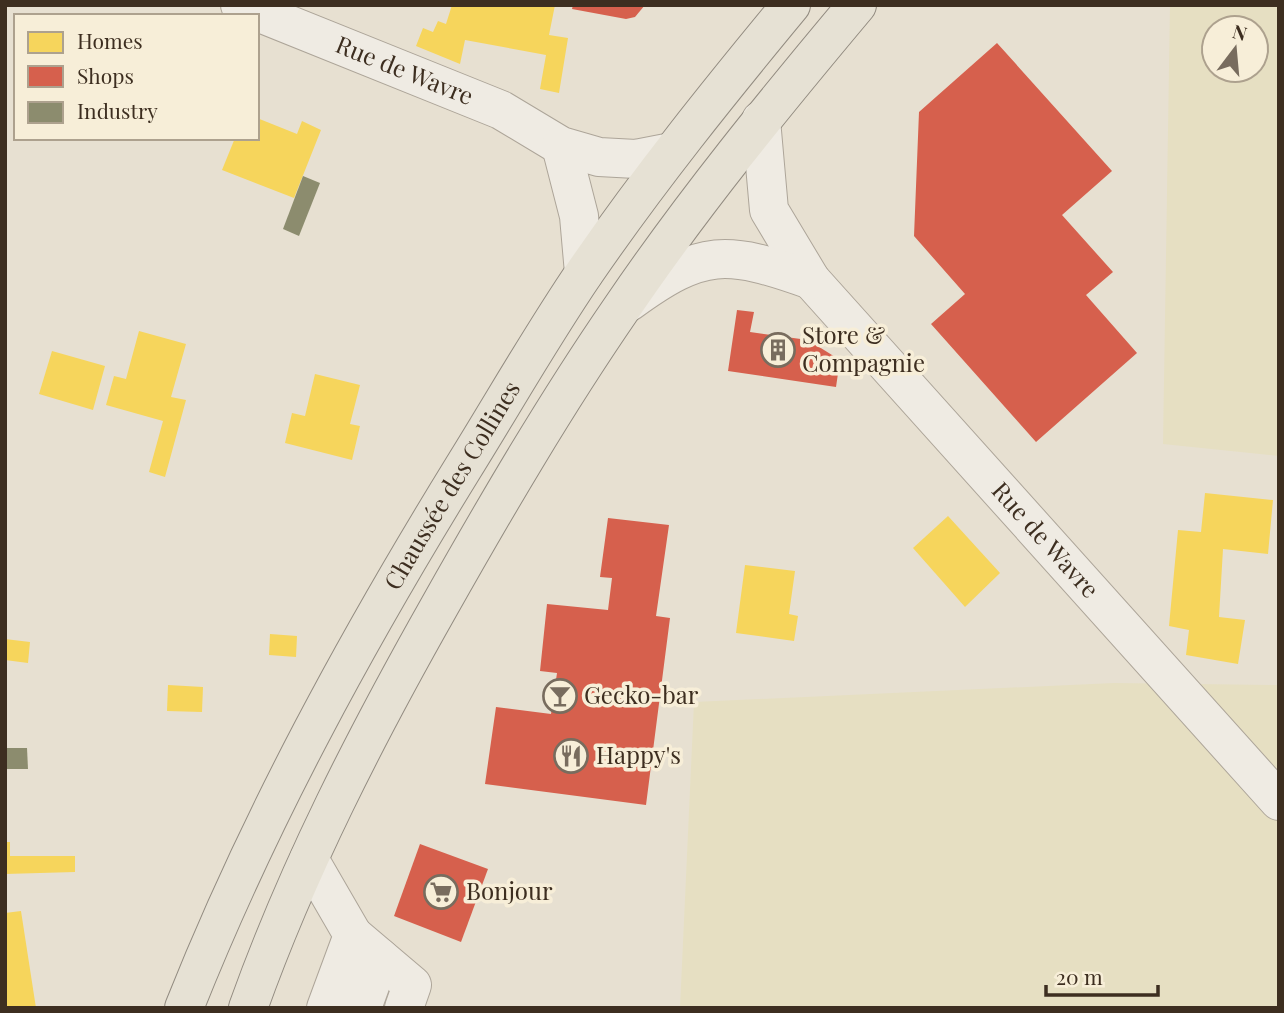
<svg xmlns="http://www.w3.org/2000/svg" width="1284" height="1013" font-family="'Playfair Display',serif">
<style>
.farmland{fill:#e6dfc2;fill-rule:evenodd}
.homes{fill:#f6d55c}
.shops{fill:#d6604d}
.industry{fill:#8c8c6e}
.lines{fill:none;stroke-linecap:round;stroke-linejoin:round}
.minor-casing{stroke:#ada599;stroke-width:40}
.major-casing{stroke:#928b80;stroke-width:40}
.minor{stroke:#efebe3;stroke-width:38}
.major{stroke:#e6e1d4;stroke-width:38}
.labels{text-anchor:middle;stroke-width:7;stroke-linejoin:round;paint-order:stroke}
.street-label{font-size:24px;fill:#3d2e20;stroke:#f7eed8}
.poi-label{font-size:24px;fill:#3d2e20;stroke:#f7eed8;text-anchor:start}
</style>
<rect width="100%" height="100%" fill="#e7e0d1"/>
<g class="farmland">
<path d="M1170,5H1279V456L1163,444ZM1214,28H1256V70H1214Z"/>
<polygon points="1114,683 1279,685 1279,1008 680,1008 694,702"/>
</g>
<g class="homes">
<polygon points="452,5 555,5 549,35 568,38 559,93 540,89 546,55 465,40 460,64 416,46 423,28 433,32 438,21 446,24"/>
<polygon points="257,118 297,134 302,121 321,130 294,198 222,170 235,138 257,138"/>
<polygon points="139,331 186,344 171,397 186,400 165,477 149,472 163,421 106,405 114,376 126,379"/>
<polygon points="52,351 105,366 93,410 39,394"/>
<polygon points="315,374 360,385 350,424 360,426 352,460 285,443 292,413 305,416"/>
<polygon points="1205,493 1273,500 1268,554 1223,549 1219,617 1245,620 1238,664 1186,655 1189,630 1169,626 1178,530 1201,532"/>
<polygon points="948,516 1000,573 965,607 913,548"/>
<polygon points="745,565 795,571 789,614 798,616 794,641 736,633"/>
<polygon points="270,634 297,636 296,657 269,655"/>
<polygon points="5,639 30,642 28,663 5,660"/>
<polygon points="168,685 203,687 202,712 167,711"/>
<polygon points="5,842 10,842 10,856 75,856 75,872 5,874"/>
<polygon points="21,911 36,1008 5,1008 5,913"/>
</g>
<g class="shops">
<polygon points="573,5 645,5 635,17 626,19 572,9"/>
<polygon points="997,43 1112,171 1062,215 1113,272 1086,295 1137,353 1036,442 931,324 965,294 914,236 919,112"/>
<polygon points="737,310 754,312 750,332 808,340 840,360 836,387 728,371"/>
<polygon points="608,518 669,525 656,616 670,618 646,805 485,784 496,707 551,714 557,673 540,671 547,604 608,610 612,578 600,577"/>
<polygon points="420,844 488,869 461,942 394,916"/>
</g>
<g class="industry">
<polygon points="303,176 320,183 299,236 283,229"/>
<polygon points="5,748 27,748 28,769 5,769"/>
</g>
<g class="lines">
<g class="minor-casing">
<g id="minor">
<path id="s1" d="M240,5L501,110L561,146L599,157L636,159L672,152"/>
<path id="s2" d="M761,120L769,210L811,280L1279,801"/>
<polyline points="561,146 579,216 584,273"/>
<path d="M629,302C703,248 726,250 811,280"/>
<polyline points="309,859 353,935 326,1008"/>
<polyline points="353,935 412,985 404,1008"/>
<polyline points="362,1008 380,958"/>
</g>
</g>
<g class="major-casing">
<g id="major">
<path id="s3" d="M184,1008C259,819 357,640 463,468C504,402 542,335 585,272C649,179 719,92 791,5"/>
<path d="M248,1008C298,868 366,736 439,607C496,506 555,405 621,309C693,203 774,104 857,5"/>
</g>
</g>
<use href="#minor" class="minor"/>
<use href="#major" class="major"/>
</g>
<defs>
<g id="building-ring" transform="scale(1.75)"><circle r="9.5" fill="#f7eed8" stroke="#786c5e" stroke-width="1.5"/><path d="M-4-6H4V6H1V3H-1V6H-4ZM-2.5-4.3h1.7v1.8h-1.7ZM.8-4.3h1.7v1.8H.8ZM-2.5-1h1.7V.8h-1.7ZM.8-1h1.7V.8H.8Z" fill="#786c5e"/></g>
<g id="bar-ring" transform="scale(1.75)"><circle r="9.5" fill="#f7eed8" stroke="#786c5e" stroke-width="1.5"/><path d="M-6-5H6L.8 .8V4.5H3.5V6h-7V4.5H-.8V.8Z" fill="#786c5e"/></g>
<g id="restaurant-ring" transform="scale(1.75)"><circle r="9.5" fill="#f7eed8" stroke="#786c5e" stroke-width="1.5"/><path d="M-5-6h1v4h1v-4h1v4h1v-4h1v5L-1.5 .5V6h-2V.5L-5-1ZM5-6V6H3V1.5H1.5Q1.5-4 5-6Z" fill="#786c5e"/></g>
<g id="supermarket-ring" transform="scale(1.75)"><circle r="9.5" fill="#f7eed8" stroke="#786c5e" stroke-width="1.5"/><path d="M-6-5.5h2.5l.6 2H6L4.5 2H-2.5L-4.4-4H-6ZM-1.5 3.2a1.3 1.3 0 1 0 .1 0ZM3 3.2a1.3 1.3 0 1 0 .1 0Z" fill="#786c5e"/></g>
</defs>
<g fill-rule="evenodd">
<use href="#building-ring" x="778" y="350"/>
<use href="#bar-ring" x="560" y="696"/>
<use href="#restaurant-ring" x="571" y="756"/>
<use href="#supermarket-ring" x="441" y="892"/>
</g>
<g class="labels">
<g class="street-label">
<text dy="8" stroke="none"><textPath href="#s1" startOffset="177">Rue de Wavre</textPath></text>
<text dy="8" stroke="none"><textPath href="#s3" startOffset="588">Chaussée des Collines</textPath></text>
<text dy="8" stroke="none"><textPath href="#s2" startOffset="522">Rue de Wavre</textPath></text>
</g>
<g class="poi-label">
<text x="802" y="344">Store &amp;<tspan x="802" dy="28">Compagnie</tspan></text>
<text x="584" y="704">Gecko-bar</text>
<text x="596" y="764">Happy's</text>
<text x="466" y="900">Bonjour</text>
</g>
</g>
<rect width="1284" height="1013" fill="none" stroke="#3d2e20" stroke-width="14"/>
<rect x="14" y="14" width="245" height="126" fill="#f7eed8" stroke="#ada18e" stroke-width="2"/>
<rect x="28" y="32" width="35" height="21" fill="#f6d55c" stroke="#ada18e" stroke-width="2"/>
<text x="77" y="49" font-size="21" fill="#3d2e20">Homes</text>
<rect x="28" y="66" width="35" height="21" fill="#d6604d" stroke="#ada18e" stroke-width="2"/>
<text x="77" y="84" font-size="21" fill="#3d2e20">Shops</text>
<rect x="28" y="102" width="35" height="21" fill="#8c8c6e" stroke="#ada18e" stroke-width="2"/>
<text x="77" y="119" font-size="21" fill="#3d2e20">Industry</text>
<g transform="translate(1235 49) rotate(16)"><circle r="33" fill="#f7eed8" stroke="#ada18e" stroke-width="2"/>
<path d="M0-5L12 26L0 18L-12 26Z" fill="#786c5e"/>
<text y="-10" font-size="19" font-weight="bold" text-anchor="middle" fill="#3d2e20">N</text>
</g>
<path d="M1046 985v10h112v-10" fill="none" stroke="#3d2e20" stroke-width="3.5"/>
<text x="1056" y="985" font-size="21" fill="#3d2e20" stroke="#f7eed8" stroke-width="5" paint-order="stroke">20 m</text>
</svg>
